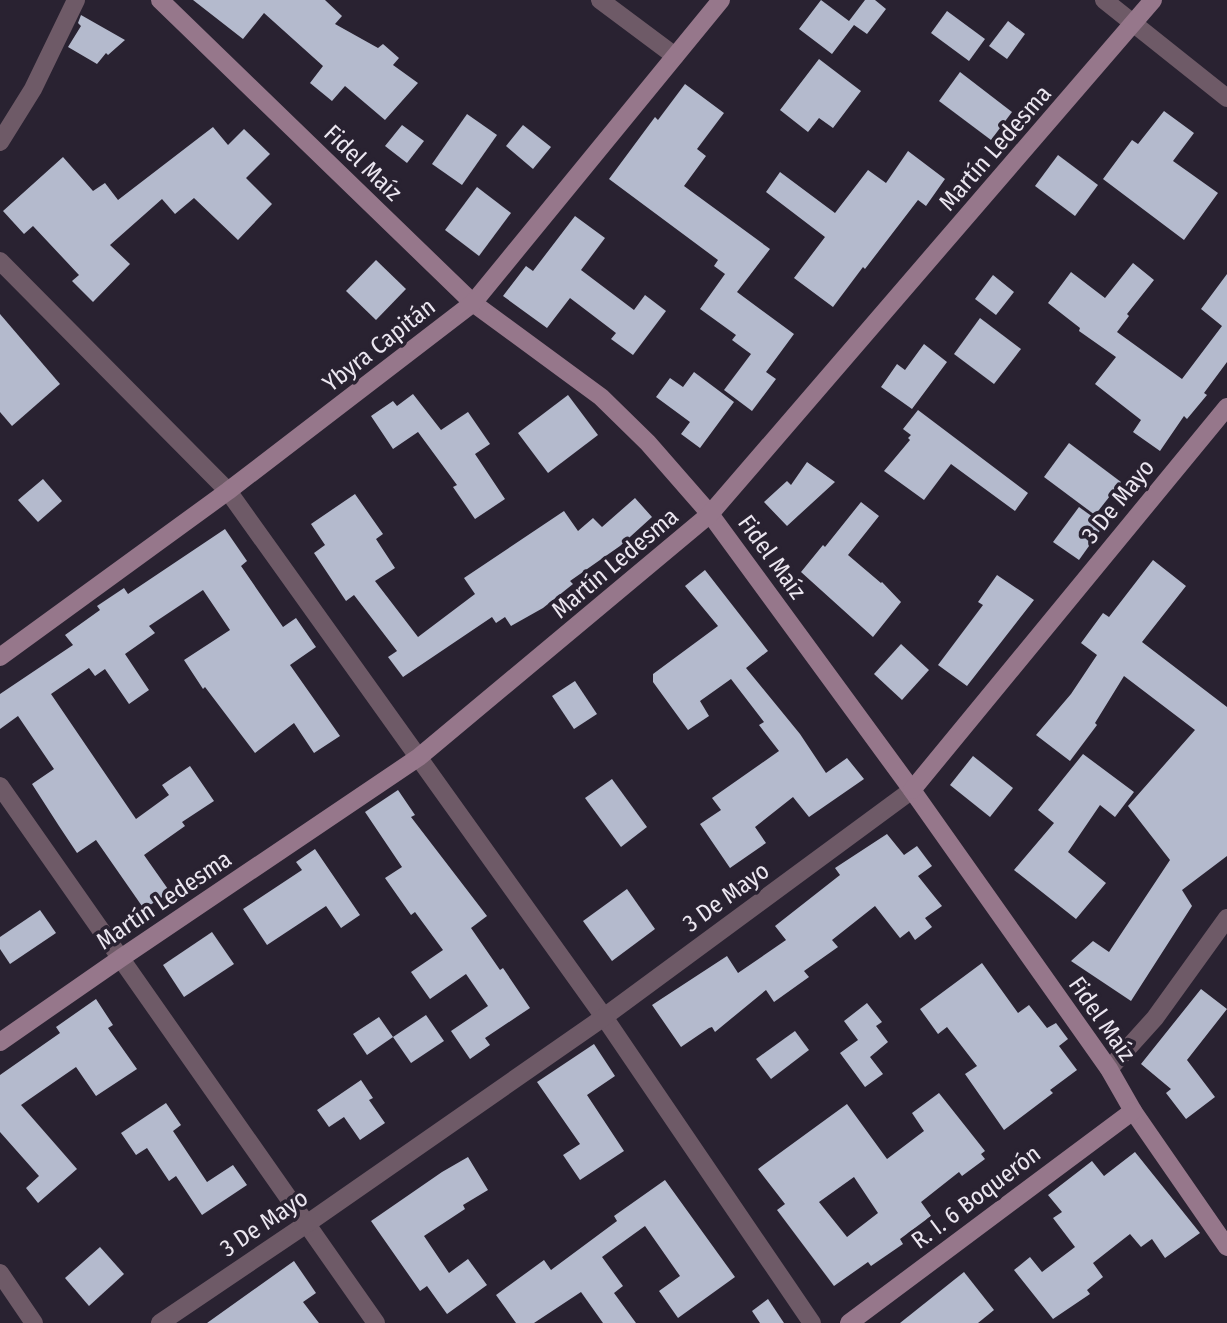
<svg xmlns="http://www.w3.org/2000/svg" width="1227" height="1323" font-family="'Fira Sans Condensed',sans-serif">
<style>
.building{fill:#b4bacd;fill-rule:evenodd}
.lines{fill:none;stroke-linecap:round;stroke-linejoin:round}
.street{stroke:#6e5a67;stroke-width:18}
.secondary{stroke:#96778b;stroke-width:18}
.labels{text-anchor:middle;stroke-width:7;stroke-linejoin:round;paint-order:stroke}
.street-label{font-size:24px;fill:#ebe6f0;stroke:#292231}
</style>
<rect width="100%" height="100%" fill="#292231"/>
<g class="building">
<polygon points="193,0 325,0 342,16 335,24 378,48 383,44 399,58 393,65 418,83 385,120 345,86 332,101 310,83 323,66 264,13 243,39"/>
<polygon points="821,0 849,21 865,0 875,0 886,9 867,34 854,25 832,54 799,29"/>
<polygon points="947,11 985,39 969,61 931,33"/>
<polygon points="81,15 125,40 108,55 106,53 97,64 68,47 81,26 78,23"/>
<polygon points="1008,21 1025,34 1007,59 989,46"/>
<polygon points="819,59 861,91 833,128 819,118 808,132 780,110"/>
<polygon points="960,72 1012,112 991,140 939,101"/>
<polygon points="685,84 724,113 697,149 706,156 684,186 770,249 737,292 794,334 766,372 776,379 752,411 724,390 751,354 732,340 736,335 700,309 725,274 714,266 718,260 609,179 655,117 658,120"/>
<polygon points="1164,111 1194,133 1173,161 1218,193 1184,240 1103,179 1132,140 1138,144"/>
<polygon points="467,114 497,135 462,185 432,164"/>
<polygon points="402,125 424,141 407,163 385,146"/>
<polygon points="523,125 551,147 533,169 506,146"/>
<polygon points="213,127 228,145 244,129 270,154 246,178 272,204 238,240 194,198 175,214 162,199 110,245 130,264 93,302 72,281 79,275 33,226 24,234 3,211 63,157 93,191 105,183 118,200"/>
<polygon points="908,151 945,179 926,206 918,200 865,269 863,267 833,307 794,278 825,237 766,192 780,172 835,213 868,170 886,183"/>
<polygon points="1058,155 1098,185 1075,216 1035,186"/>
<polygon points="477,187 511,213 479,256 445,230"/>
<polygon points="575,216 605,238 581,270 634,310 645,295 666,311 633,355 611,339 616,333 570,298 547,328 503,296 526,266 533,271"/>
<polygon points="376,260 406,289 376,320 346,291"/>
<polygon points="1133,263 1154,280 1127,314 1129,316 1117,332 1182,379 1222,326 1201,309 1227,274 1227,362 1204,393 1207,395 1187,419 1184,416 1160,451 1133,432 1141,420 1095,384 1116,357 1079,331 1080,328 1048,303 1071,272 1105,298"/>
<polygon points="993,275 1014,292 996,315 975,299"/>
<polygon points="0,314 60,384 12,426 0,412"/>
<polygon points="980,318 1021,349 994,384 954,354"/>
<polygon points="924,344 947,362 912,409 881,387 897,364 905,370"/>
<polygon points="694,372 734,402 700,448 681,434 690,422 656,397 670,378 683,387"/>
<polygon points="413,394 441,430 468,412 490,444 475,454 505,499 475,519 453,487 457,485 418,432 393,449 371,416 393,401 397,406"/>
<polygon points="568,395 598,435 548,473 518,433"/>
<polygon points="918,410 1028,493 1015,511 951,464 924,500 884,471 910,440 908,438 911,435 903,429"/>
<polygon points="1069,443 1121,482 1095,515 1044,477"/>
<polygon points="807,462 835,482 787,526 764,502 787,481 791,485"/>
<polygon points="43,479 62,501 38,522 18,500"/>
<polygon points="355,494 383,534 376,539 395,568 375,581 418,637 475,594 464,578 564,511 578,531 593,518 602,527 635,498 652,517 620,546 570,581 573,584 543,608 511,626 505,617 496,623 492,617 403,677 388,657 397,651 354,595 346,601 314,553 325,545 311,524"/>
<polygon points="861,502 879,516 848,555 881,583 882,582 901,602 873,637 801,572 823,545 825,547"/>
<polygon points="1079,507 1104,525 1079,560 1053,542"/>
<polygon points="225,529 247,561 241,566 283,627 296,618 316,647 290,665 340,736 314,753 294,723 255,753 205,687 203,689 184,660 230,630 203,590 149,626 155,633 125,654 149,690 129,704 105,669 95,676 89,668 51,694 136,819 169,795 162,785 190,766 214,801 182,822 185,826 144,855 170,892 144,909 96,840 77,853 59,826 32,784 54,769 18,716 0,729 0,694 73,645 65,635 100,610 97,606 124,588 128,594"/>
<polygon points="1153,560 1186,586 1142,642 1227,707 1227,856 1182,890 1192,906 1131,1001 1071,961 1093,941 1109,952 1170,860 1128,806 1195,730 1124,676 1095,723 1097,725 1070,761 1036,735 1071,694 1097,655 1081,643 1103,613 1109,617"/>
<polygon points="705,570 768,651 746,668 800,734 826,773 847,758 864,779 809,817 793,797 755,827 766,843 730,868 700,824 721,810 712,798 779,751 759,725 764,722 731,679 700,701 709,716 688,730 653,682 653,674 718,626 685,586"/>
<polygon points="997,575 1034,600 967,686 938,665 983,605 978,602"/>
<polygon points="901,644 929,670 902,700 874,674"/>
<polygon points="575,681 597,714 574,729 552,696"/>
<polygon points="1083,754 1134,792 1115,817 1100,805 1068,852 1106,883 1076,919 1014,870 1054,823 1038,810"/>
<polygon points="973,756 1013,788 990,817 950,785"/>
<polygon points="612,779 647,827 621,847 585,798"/>
<polygon points="398,790 415,815 411,817 487,916 471,928 500,970 503,968 530,1008 485,1038 490,1045 470,1059 451,1031 488,1006 466,974 430,999 411,972 443,950 415,912 411,915 385,878 402,867 365,812"/>
<polygon points="887,834 904,855 917,846 932,866 918,876 942,906 925,918 932,927 915,940 909,931 900,938 875,906 832,940 838,947 804,971 809,977 774,1002 766,990 715,1032 712,1027 709,1028 681,1047 652,1005 727,956 738,973 786,940 775,926 840,875 835,868"/>
<polygon points="315,849 360,915 341,928 326,906 267,945 243,909 302,870 296,862"/>
<polygon points="627,889 655,929 612,961 583,921"/>
<polygon points="40,910 56,933 10,964 0,949 0,937"/>
<polygon points="212,932 234,964 184,997 163,965"/>
<polygon points="982,963 1018,1013 1029,1005 1047,1028 1056,1023 1068,1039 1059,1046 1077,1070 1050,1090 1053,1093 1004,1130 965,1074 977,1066 947,1027 938,1034 920,1009"/>
<polygon points="1201,989 1227,1009 1187,1060 1215,1097 1186,1119 1166,1093 1171,1089 1141,1064"/>
<polygon points="96,999 113,1025 108,1028 137,1069 96,1096 76,1067 21,1105 77,1169 38,1203 26,1188 39,1176 0,1132 0,1075 60,1033 56,1027"/>
<polygon points="867,1003 882,1022 876,1026 888,1042 870,1057 883,1074 865,1087 840,1053 858,1040 844,1021"/>
<polygon points="426,1015 444,1041 411,1063 393,1037"/>
<polygon points="379,1017 393,1037 367,1055 353,1034"/>
<polygon points="795,1031 809,1050 771,1079 756,1059"/>
<polygon points="594,1044 615,1076 587,1095 624,1151 580,1180 563,1155 580,1144 537,1082"/>
<polygon points="361,1080 373,1098 369,1100 385,1123 360,1140 344,1117 329,1127 317,1110"/>
<path d="M939,1093L985,1151L981,1154L985,1159L962,1176L959,1172L921,1202L931,1216L900,1239L903,1244L871,1266L868,1262L834,1286L777,1210L785,1204L758,1169L847,1104L887,1159L924,1131L912,1113ZM854,1177L878,1213L847,1237L819,1202Z"/>
<polygon points="166,1103 181,1125 173,1131 207,1182 233,1165 247,1185 202,1215 176,1176 169,1181 147,1148 136,1155 121,1133"/>
<polygon points="1135,1152 1200,1233 1165,1258 1152,1239 1141,1247 1130,1234 1093,1263 1103,1277 1087,1290 1090,1294 1053,1319 1014,1270 1030,1257 1042,1272 1075,1247 1053,1218 1062,1212 1048,1195 1092,1161 1104,1176"/>
<polygon points="468,1157 488,1190 463,1205 465,1209 424,1236 449,1273 468,1259 487,1285 447,1314 427,1286 420,1291 371,1221 442,1172"/>
<polygon points="665,1180 735,1277 678,1318 659,1291 680,1276 645,1226 602,1257 623,1286 614,1293 636,1323 603,1323 581,1292 534,1323 516,1323 496,1295 544,1260 551,1270 617,1221 614,1216"/>
<polygon points="100,1247 124,1274 89,1306 65,1278"/>
<polygon points="294,1261 316,1293 303,1302 319,1323 207,1323"/>
<polygon points="964,1272 994,1310 978,1323 900,1323"/>
<polygon points="768,1299 784,1323 760,1323 752,1311"/>
</g>
<g class="lines">
<g class="street">
<polyline points="600,0 675,56"/>
<polyline points="1104,0 1227,98"/>
<polyline points="0,142 33,89 76,0"/>
<polyline points="0,261 228,491 604,1017 812,1323"/>
<polyline points="0,786 376,1323"/>
<polyline points="1109,1069 1155,1018 1227,918"/>
<polyline points="0,1273 34,1323"/>
<polyline points="160,1323 308,1223 604,1017 912,790"/>
</g>
<g class="secondary">
<polyline points="160,0 473,303 601,397 648,443 710,514 912,790 1109,1069 1133,1111 1227,1247"/>
<polyline points="0,657 228,491 473,303 721,0"/>
<polyline points="912,790 1227,407"/>
<polyline points="0,1042 121,958 419,757 710,514 1153,0"/>
<polyline points="849,1323 1133,1111"/>
</g>
</g>
<g class="labels">
<g class="street-label">
<text transform="translate(995 148) rotate(-49)" y="8">Martín Ledesma</text>
<text transform="translate(363 163) rotate(44)" y="8">Fidel Maíz</text>
<text transform="translate(379 345) rotate(-38)" y="8">Ybyra Capitán</text>
<text transform="translate(1118 501) rotate(-51)" y="8">3 De Mayo</text>
<text transform="translate(772 557) rotate(54)" y="8">Fidel Maíz</text>
<text transform="translate(615 563) rotate(-40)" y="8">Martín Ledesma</text>
<text transform="translate(726 897) rotate(-36)" y="8">3 De Mayo</text>
<text transform="translate(164 900) rotate(-34)" y="8">Martín Ledesma</text>
<text transform="translate(1102 1019) rotate(55)" y="8">Fidel Maíz</text>
<text transform="translate(976 1197) rotate(-37)" y="8">R. I. 6 Boquerón</text>
<text transform="translate(264 1223) rotate(-34)" y="8">3 De Mayo</text>
</g>
</g>
</svg>
